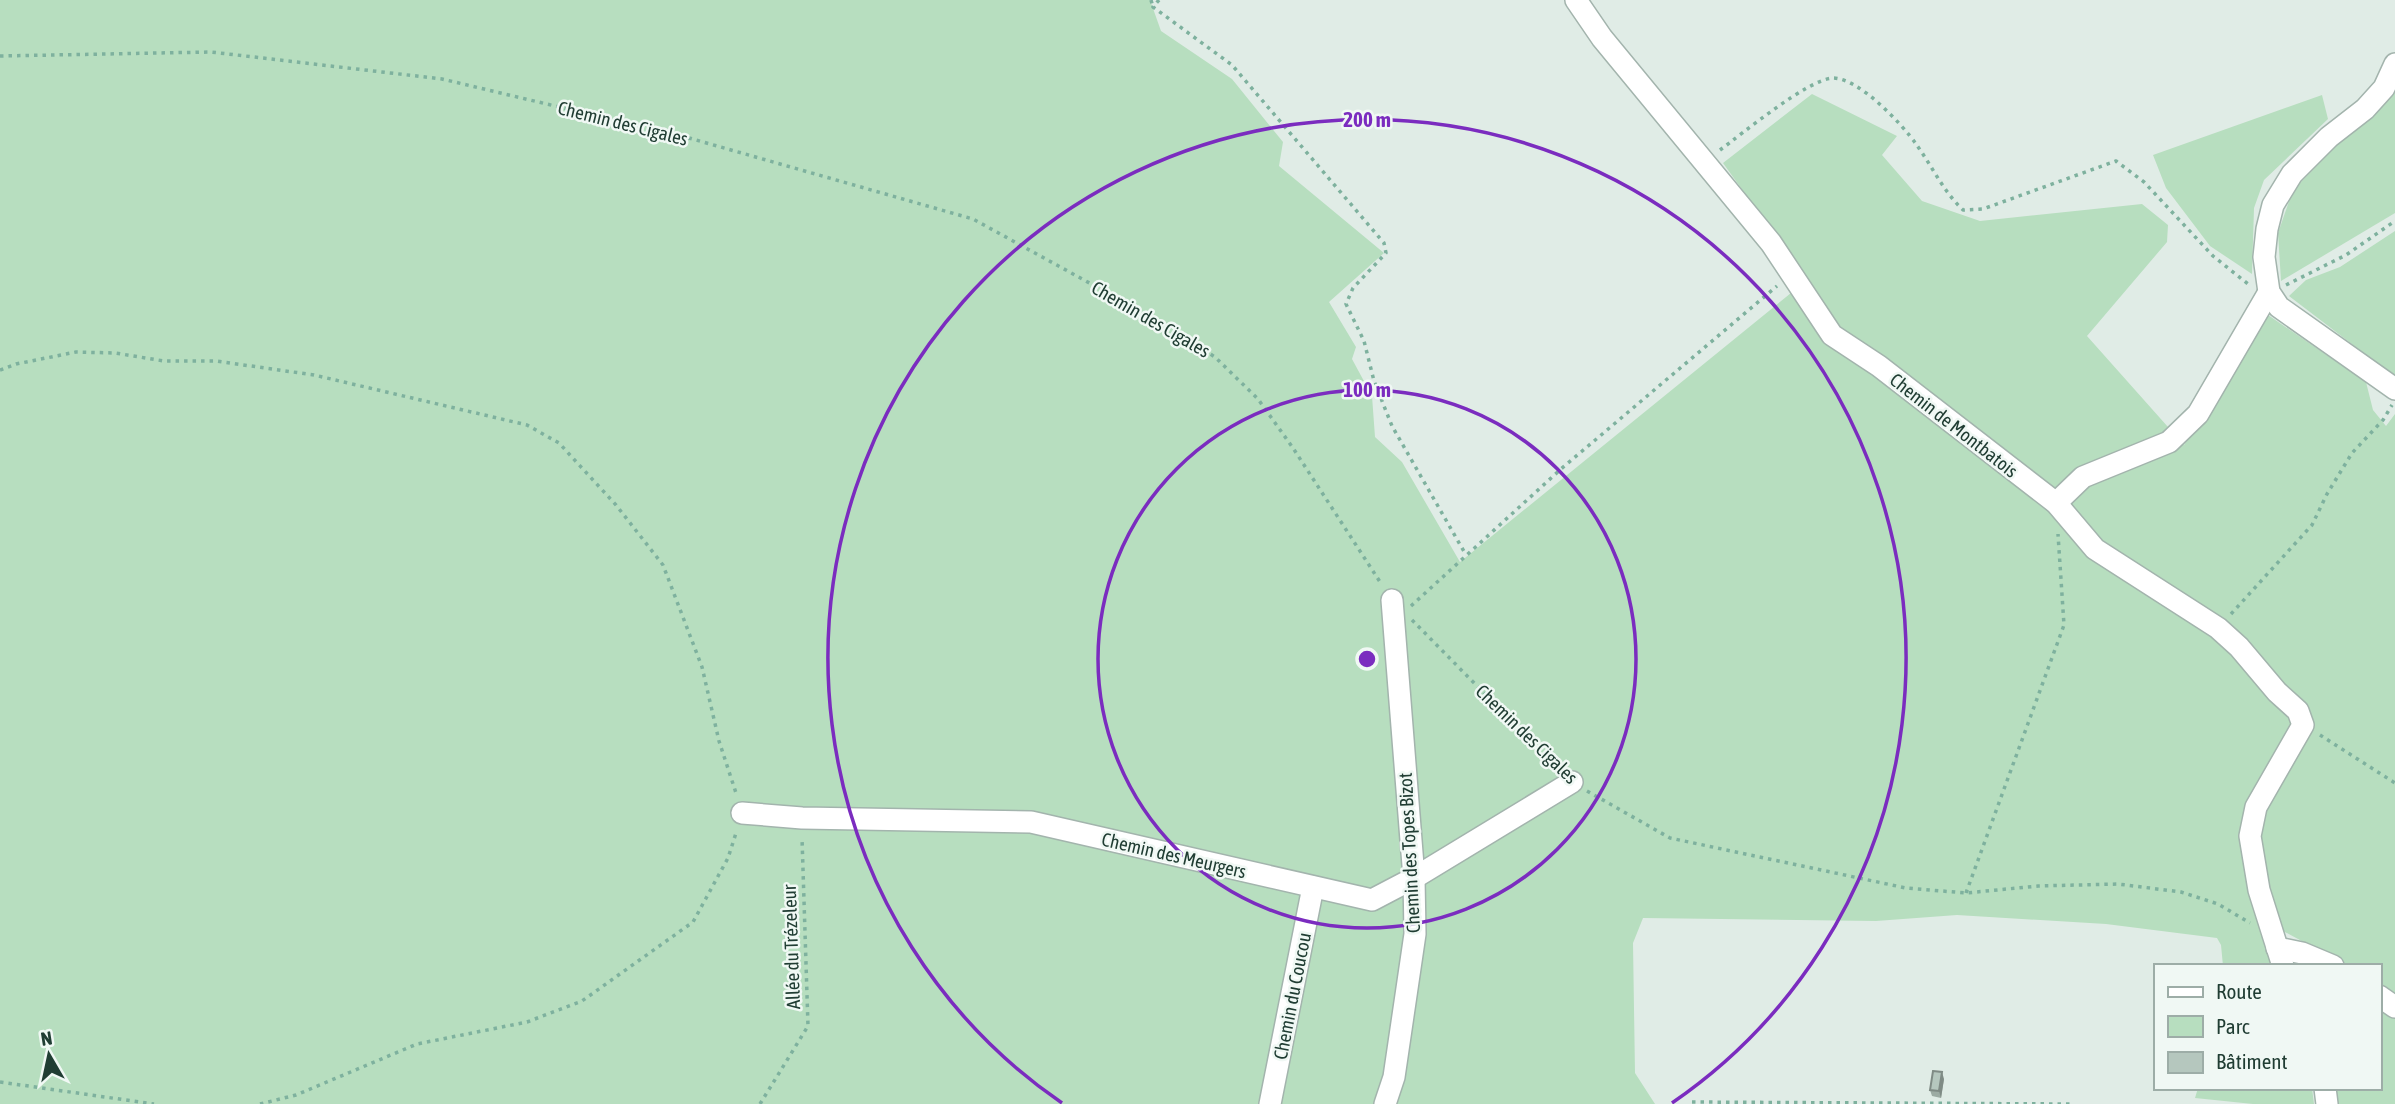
<svg xmlns="http://www.w3.org/2000/svg" width="2395" height="1104" font-family="'Asap Condensed',sans-serif">
<style>
.green{fill:#b7debf}
.lines{fill:none;stroke-linecap:round;stroke-linejoin:round}
.minor-casing{stroke:#a3b4ad;stroke-width:24}
.path{stroke:#7eb19e;stroke-width:3.5;stroke-dasharray:3.5 5;stroke-linecap:butt}
.minor{stroke:#fff;stroke-width:21}
.wall{fill:#9caba3}
.shaded-wall{fill:#7f8b85}
.building{fill:#b5c7be;stroke:#7f8b85;stroke-width:2}
.ring{fill:none;stroke:#7b2cbf;stroke-width:3.5}
.labels{text-anchor:middle;stroke-width:5;stroke-linejoin:round;paint-order:stroke}
.street-label{font-size:19px;fill:#203d33;stroke:#f0f8f4}
.centre{fill:#7b2cbf;stroke:#f0f8f4;stroke-width:3.5}
.ring-label{font-size:21px;text-anchor:middle;font-weight:bold;fill:#7b2cbf;stroke:#f0f8f4;stroke-width:5;stroke-linejoin:round;paint-order:stroke}
</style>
<rect width="100%" height="100%" fill="#e0ece6"/>
<g class="green">
<polygon points="0,0 1150,0 1161,31 1232,79 1283,142 1279,166 1384,253 1329,302 1356,347 1352,359 1372,396 1375,437 1402,462 1460,562 1807,280 1723,163 1812,94 1897,136 1882,155 1922,201 1980,221 2142,204 2168,225 2167,242 2087,336 2184,445 2268,315 2366,382 2373,410 2386,426 2395,414 2395,994 2379,985 2379,966 2348,966 2283,931 2269,954 2272,966 2223,966 2221,945 2217,938 2106,924 1957,915 1876,921 1643,918 1633,943 1635,1073 1655,1104 0,1104"/>
<polygon points="2395,86 2395,213 2281,281 2278,233 2293,190"/>
<polygon points="2322,95 2328,119 2264,180 2254,208 2252,274 2210,246 2166,188 2153,155"/>
<polygon points="2395,231 2395,377 2289,296 2306,280 2340,267"/>
<polygon points="2379,1006 2395,1017 2395,1104 2334,1104 2330,1088 2379,1088"/>
<polygon points="2198,1088 2312,1088 2314,1104 2253,1104 2195,1098"/>
</g>
<g class="lines">
<g class="minor-casing">
<g id="minor">
<polyline points="1576,0 1602,38 1771,243 1832,335 1879,366 2056,503 2095,549 2218,628 2239,647 2277,692 2298,711 2303,725 2256,807 2250,836 2259,890 2283,966"/>
<polyline points="2395,64 2384,88 2365,109 2329,137 2292,174 2273,205 2267,229 2264,257 2269,292 2279,307 2395,389"/>
<polyline points="2056,503 2083,477 2169,442 2198,414 2269,292"/>
<polyline points="742,813 802,818 1031,822 1372,900 1414,878 1572,782"/>
<polyline points="2277,948 2302,953 2333,966"/>
<polyline points="2379,996 2395,1007"/>
<polyline points="2325,1088 2327,1104"/>
<polyline points="1270,1104 1313,887"/>
<polyline points="1385,1104 1394,1077 1415,934 1414,878 1392,600"/>
</g>
</g>
<g class="path">
<polyline points="1151,0 1153,7"/>
<polyline points="1159,0 1153,7 1232,65 1384,243 1386,253 1353,288 1346,304 1364,341 1374,381 1392,426 1466,555"/>
<polyline points="0,56 211,52 442,79 689,138 973,219 1155,319 1215,357 1258,399 1293,448 1382,585"/>
<path d="M1720,150C1742,134 1808,79 1833,78C1859,78 1902,124 1916,144C1932,166 1943,191 1963,210L1983,209L2116,161L2144,182L2213,256L2248,284"/>
<polyline points="2286,285 2346,255 2395,221"/>
<polyline points="0,370 16,364 76,352 115,353 164,361 216,361 314,375 527,425 559,443 616,505 663,565 702,667 719,741 737,796"/>
<polyline points="1411,606 1561,469 1777,286"/>
<polyline points="2231,614 2312,525 2327,494 2352,453 2383,420 2392,405"/>
<polyline points="1412,620 1559,769"/>
<polyline points="2320,735 2395,783"/>
<polyline points="1587,791 1670,838 1906,888 1966,893 2038,886 2118,884 2181,892 2218,904 2250,923"/>
<polyline points="1966,893 2064,625 2058,534"/>
<polyline points="0,1082 154,1104"/>
<polyline points="1692,1102 2071,1104"/>
<polyline points="260,1104 296,1095 417,1044 527,1022 582,1001 693,922 728,858 737,830"/>
<polyline points="760,1104 808,1026 802,838"/>
</g>
<use href="#minor" class="minor"/>
</g>
<polygon class="wall" points="1944,1079 1941,1098 1932,1096 1930,1090"/>
<polygon class="shaded-wall" points="1942,1072 1944,1079 1941,1098 1939,1091"/>
<polygon class="building" points="1933,1071 1942,1072 1939,1091 1930,1090"/>
<g class="ring">
<circle cx="1367" cy="659" r="269"/>
<path d="M1062 1103A539 539 0 1 1 1672 1103"/>
</g>
<g class="labels">
<g class="street-label">
<text transform="translate(623 123) rotate(14)" y="7">Chemin des Cigales</text>
<text transform="translate(1151 319) rotate(30)" y="7">Chemin des Cigales</text>
<text transform="translate(1954 425) rotate(38)" y="7">Chemin de Montbatois</text>
<text transform="translate(1527 734) rotate(44)" y="7">Chemin des Cigales</text>
<text transform="translate(1409 853) rotate(-93)" y="7">Chemin des Topes Bizot</text>
<text transform="translate(1174 855) rotate(13)" y="7">Chemin des Meurgers</text>
<text transform="translate(791 947) rotate(-92)" y="7">Allée du Trézeleur</text>
<text transform="translate(1292 996) rotate(-79)" y="7">Chemin du Coucou</text>
</g>
</g>
<circle cx="1367" cy="659" r="10" class="centre"/>
<g class="ring-label">
<text x="1367" y="127">200 m</text>
<text x="1367" y="397">100 m</text>
</g>
<rect x="2154" y="964" width="228" height="126" fill="#f0f8f4" stroke="#9dada7" stroke-width="2"/>
<rect x="2168" y="987" width="35" height="10" fill="#ffffff" stroke="#9dada7" stroke-width="2"/>
<text x="2216" y="999" font-size="21" fill="#203d33">Route</text>
<rect x="2168" y="1016" width="35" height="21" fill="#b7debf" stroke="#9dada7" stroke-width="2"/>
<text x="2216" y="1034" font-size="21" fill="#203d33">Parc</text>
<rect x="2168" y="1052" width="35" height="21" fill="#b5c7be" stroke="#9dada7" stroke-width="2"/>
<text x="2216" y="1069" font-size="21" fill="#203d33">Bâtiment</text>
<g transform="translate(49 1055) rotate(351)" stroke="#f0f8f4" stroke-width="5" paint-order="stroke">
<path d="M0-5L12 26L0 18L-12 26Z" fill="#203d33"/>
<text y="-10" font-size="19" font-weight="bold" text-anchor="middle" fill="#203d33">N</text>
</g>
</svg>
